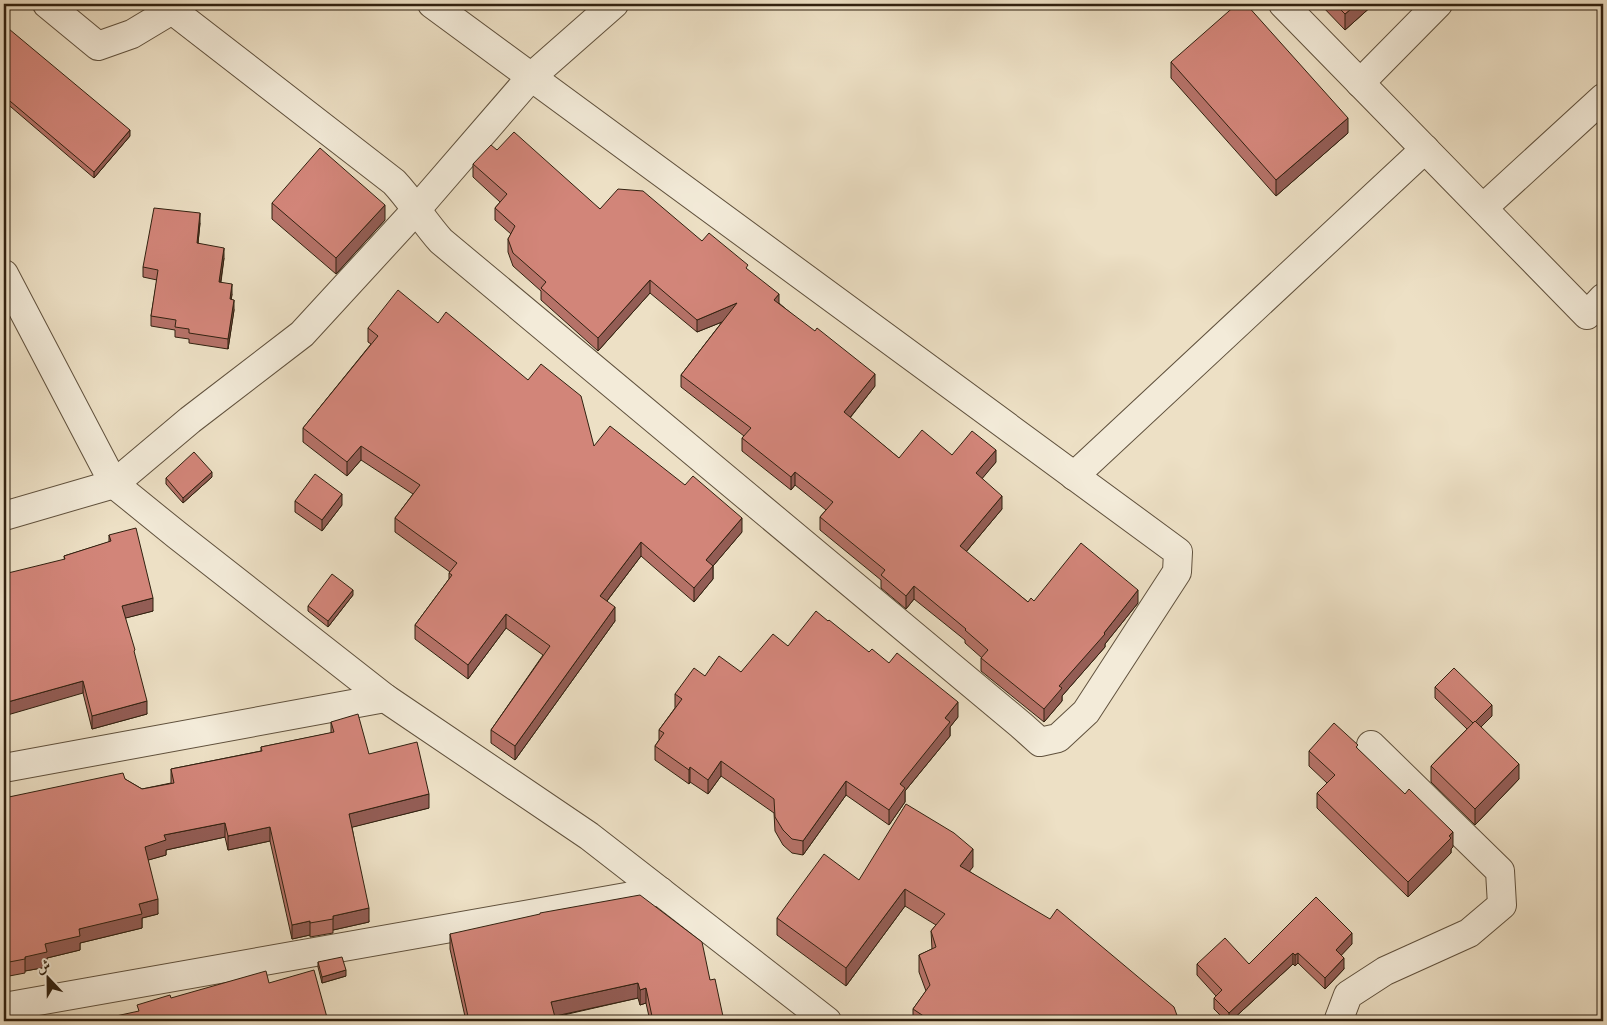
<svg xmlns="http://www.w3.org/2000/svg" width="1607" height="1025" font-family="'IM FELL Great Primer',Amiri,serif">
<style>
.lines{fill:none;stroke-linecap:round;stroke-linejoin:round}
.minor-casing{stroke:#60513d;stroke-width:30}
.minor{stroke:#f3ebd9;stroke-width:28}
.wall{fill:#b57268;stroke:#312110}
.shaded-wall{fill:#935d55;stroke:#312110}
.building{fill:#d28579;stroke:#312110}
</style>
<rect width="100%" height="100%" fill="#ede0c5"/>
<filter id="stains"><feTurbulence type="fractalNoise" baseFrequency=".004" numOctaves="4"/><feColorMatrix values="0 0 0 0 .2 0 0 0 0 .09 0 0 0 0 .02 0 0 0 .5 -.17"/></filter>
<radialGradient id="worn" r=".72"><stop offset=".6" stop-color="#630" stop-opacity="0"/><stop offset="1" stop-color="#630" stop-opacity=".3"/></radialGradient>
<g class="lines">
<g class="minor-casing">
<g id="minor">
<polyline points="47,4 98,46 132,34 172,10 177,4"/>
<polyline points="1283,4 1587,315 1603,298"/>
<path d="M172,10L394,182C411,200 424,222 441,241L1021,725L1040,742L1058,738L1086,712L1177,572L1178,552L432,4"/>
<polyline points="1360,83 1438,4"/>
<polyline points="1483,208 1603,98"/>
<polyline points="4,274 114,484 177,535 385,698 589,836 827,1021"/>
<polyline points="1074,476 1425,149"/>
<polyline points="4,516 114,484 190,420 302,334 416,210 531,77 614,4"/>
<polyline points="4,768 385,698"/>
<polyline points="4,1007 660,891"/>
<polyline points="1340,1021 1339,1019 1348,995 1385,971 1469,933 1502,905 1500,871 1371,745"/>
</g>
</g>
<use href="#minor" class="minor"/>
</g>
<g class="wall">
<polygon points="1320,4 1374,4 1345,30"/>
<polygon points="4,35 130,136 94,178 4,101"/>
<polygon points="1171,62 1348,133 1276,196 1171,78"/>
<polygon points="497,150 600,209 702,241 748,270 779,303 875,386 850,418 899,458 952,455 996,462 982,478 1002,509 966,552 1028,602 1034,601 1138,603 1105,644 1105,647 1062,696 1062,701 1044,722 981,671 981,658 982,658 965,643 965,640 914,599 906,609 881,588 881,580 820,530 820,517 826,510 795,485 791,490 742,451 742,438 744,436 681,387 681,375 722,322 697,332 650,293 598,351 541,300 541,291 513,266 508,252 508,239 511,234 495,220 495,208 500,202 473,177 473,164"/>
<polygon points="272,203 385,220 336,274 272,219"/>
<polygon points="200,223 198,243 224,258 221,282 232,294 231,300 234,310 228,349 189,343 189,339 175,337 175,330 151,326 151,316 157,280 143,277 143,267"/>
<polygon points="438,323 594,446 742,532 713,566 713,579 694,602 641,556 607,601 615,621 515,760 491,743 491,730 543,655 506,628 468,679 415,639 415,625 449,579 449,573 450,572 395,532 395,518 413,494 361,460 347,476 303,442 303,428 371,344 368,342 368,328"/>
<polygon points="212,477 183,503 166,484 166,478"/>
<polygon points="295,501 342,505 322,531 295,512"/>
<polygon points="109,535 153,611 125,618 135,658 147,714 92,729 83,693 64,556 109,542"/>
<polygon points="353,595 328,627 308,611 308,606"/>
<polygon points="788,646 869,652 958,717 950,727 950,736 905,791 905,802 889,825 846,795 803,855 792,853 783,845 775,831 774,813 721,776 708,794 690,782 689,784 655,760 655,746 659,740 659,730 675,708 675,694 705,676 741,672"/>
<polygon points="1435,687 1492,716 1481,727 1519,779 1475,825 1431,782 1431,766 1467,729 1435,698"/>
<polygon points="331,722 369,754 429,808 352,827 369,922 333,930 333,933 310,937 310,935 292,939 270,841 228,850 225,837 166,850 166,855 148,860 158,914 142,918 142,928 80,943 80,950 47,958 47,967 25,971 25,973 4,977 4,798 125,779 142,789 171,783 171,769 261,751 261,747 331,733"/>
<polygon points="1358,749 1453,847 1451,849 1451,853 1408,897 1317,808 1317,793 1327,783 1309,766 1309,751"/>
<polygon points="973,867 969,871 1179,1021 913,1021 913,1009 926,991 919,972 919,955 932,949 931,931 936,925 905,906 846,986 777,935 777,918 859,880"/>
<polygon points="1316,897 1352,944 1341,955 1344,969 1325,989 1298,963 1295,966 1293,964 1231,1021 1226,1021 1214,1009 1214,998 1216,996 1197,975 1197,964 1249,964"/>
<polygon points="450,934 710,980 724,1021 650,1021 646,1003 640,1005 638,998 555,1017 556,1021 466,1021 450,949"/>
<polygon points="318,962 346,976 322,983 318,967"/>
</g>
<g class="shaded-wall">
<polygon points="1357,4 1374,4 1345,30 1345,14"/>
<polygon points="1348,118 1348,133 1276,196 1276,180"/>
<polygon points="130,130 130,136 94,178 94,172"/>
<polygon points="385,205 385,220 336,274 336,258"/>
<polygon points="200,213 200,223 197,253 197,243"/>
<polygon points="224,248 224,258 219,292 219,282"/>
<polygon points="650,280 650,293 598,351 598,338"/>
<polygon points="232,284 232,294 230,309 230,299"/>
<polygon points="779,294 779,307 774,300"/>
<polygon points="234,300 234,310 228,349 228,339"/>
<polygon points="737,303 737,316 697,332 697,320"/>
<polygon points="875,374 875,386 844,425 844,412"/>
<polygon points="361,446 361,460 347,476 347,462"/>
<polygon points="996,450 996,462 976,486 976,473"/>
<polygon points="212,472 212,477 183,503 183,498"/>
<polygon points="795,472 795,485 791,490 791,477"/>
<polygon points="342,494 342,505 322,531 322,520"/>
<polygon points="1002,496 1002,509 960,559 960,546"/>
<polygon points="742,518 742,532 713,566 713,579 694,602 694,588 706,560"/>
<polygon points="641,542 641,556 600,610 600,596"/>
<polygon points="914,586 914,599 906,609 906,596"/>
<polygon points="353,590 353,595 328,627 328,621"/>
<polygon points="1138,590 1138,603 1105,644 1105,647 1062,696 1062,701 1044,722 1044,709 1059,686 1104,633"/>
<polygon points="153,598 153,611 122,619 122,606"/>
<polygon points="615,607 615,621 515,760 515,746"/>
<polygon points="506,614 506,628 468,679 468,665"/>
<polygon points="83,681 83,693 4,716 4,703"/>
<polygon points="147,701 147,714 92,729 92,716"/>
<polygon points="958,702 958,717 950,727 950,736 905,791 905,802 889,825 889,810 900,784 945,718"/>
<polygon points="1492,705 1492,716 1473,735 1473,724"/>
<polygon points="721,761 721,776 708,794 708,780"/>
<polygon points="1519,764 1519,779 1475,825 1475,809"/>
<polygon points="690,767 690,782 689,784 689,770"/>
<polygon points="846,781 846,795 803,855 803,841"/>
<polygon points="429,794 429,808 349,828 349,814"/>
<polygon points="225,823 225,837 166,850 166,855 145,861 145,847 164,835"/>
<polygon points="270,827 270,841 228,850 228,836"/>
<polygon points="1453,832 1453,847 1451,849 1451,853 1408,897 1408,882"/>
<polygon points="973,849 973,867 960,883 960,866"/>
<polygon points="905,889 905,906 846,986 846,968"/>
<polygon points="158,899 158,914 142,918 142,928 80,943 80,950 47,958 47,967 25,971 25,957 45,944 139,904"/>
<polygon points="369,908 369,922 333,930 333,916"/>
<polygon points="310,921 310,935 292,939 292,925"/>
<polygon points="1352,933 1352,944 1336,961 1336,950"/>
<polygon points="1293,953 1293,964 1231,1021 1229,1021 1229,1013"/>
<polygon points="1298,953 1298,963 1295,966 1295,955"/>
<polygon points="1344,958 1344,969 1325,989 1325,978"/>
<polygon points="346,970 346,976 322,983 322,977"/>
<polygon points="638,983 638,998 551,1017 551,1002"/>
<polygon points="646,988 646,1003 640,1005 640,990"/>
</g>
<g class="building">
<polygon points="1237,4 1246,4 1348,118 1276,180 1171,62"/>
<polygon points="1335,4 1357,4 1345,14"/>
<polygon points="9,29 130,130 94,172 4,96 4,35"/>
<polygon points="514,132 600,209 618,189 643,191 702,241 709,233 748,265 746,268 779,294 774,300 815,331 817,328 875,374 844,412 899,458 922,430 952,455 972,431 996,450 976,473 1002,496 960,546 1028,602 1031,598 1034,601 1081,543 1138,590 1104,633 1105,634 1059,686 1062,688 1044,709 981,658 988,650 965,630 966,629 914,586 906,596 881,575 885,570 820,517 833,502 795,472 791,477 742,438 751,428 681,375 737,303 697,320 650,280 598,338 541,288 546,282 513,253 508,239 515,226 495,208 507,194 473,164 491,145 497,150"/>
<polygon points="320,148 385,205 336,258 272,203"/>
<polygon points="154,208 200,213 197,243 224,248 219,282 232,284 230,299 234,300 228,339 189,333 189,329 175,327 176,320 151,316 158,270 143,267"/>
<polygon points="398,290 438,323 446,312 528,380 541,364 581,396 594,446 610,426 685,485 693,476 742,518 706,560 713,566 694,588 641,542 600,596 615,607 515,746 491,730 550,646 506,614 468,665 415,625 452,575 449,573 457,563 395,518 420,485 361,446 347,462 303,428 378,336 368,328"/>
<polygon points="194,452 212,472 183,498 166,478"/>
<polygon points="315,474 342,494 322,520 295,501"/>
<polygon points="136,528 153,598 122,606 135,650 134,651 147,701 92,716 83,681 4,703 4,574 65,559 64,556 111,541 109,535"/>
<polygon points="332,574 353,590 328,621 308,606"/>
<polygon points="816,611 828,621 829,620 869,652 872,649 889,663 897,653 958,702 945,718 950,722 900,784 905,788 889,810 846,781 803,841 792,839 783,830 775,817 774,799 721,761 708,780 690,767 689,770 655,746 664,733 659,730 682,699 675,694 694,668 705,676 719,656 741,672 773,634 788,646"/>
<polygon points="1454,668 1492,705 1475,722 1475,721 1473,723 1435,687"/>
<polygon points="358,714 369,754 417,742 429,794 349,814 369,908 333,916 333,919 310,923 310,921 292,925 270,827 228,836 225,823 164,835 166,840 145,847 158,899 139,904 142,914 79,929 80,936 45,944 47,952 25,957 25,959 4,963 4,798 123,773 125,779 142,789 174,783 171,769 262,751 261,747 334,732 331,722"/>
<polygon points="1475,721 1519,764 1475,809 1431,766"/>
<polygon points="1334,723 1358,745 1356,747 1405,794 1409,789 1453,832 1449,836 1451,838 1408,882 1317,793 1335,775 1309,751"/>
<polygon points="906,804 954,833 973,849 960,866 1050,919 1057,909 1174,1007 1179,1021 931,1021 913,1009 930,985 919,955 936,947 931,931 945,914 905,889 846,968 777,918 824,854 859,880"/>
<polygon points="640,895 702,942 710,980 715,979 724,1021 653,1021 646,988 640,990 638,983 551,1002 556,1021 469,1021 450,934 540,914 540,913"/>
<polygon points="1316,897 1352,933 1336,950 1344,958 1325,978 1298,953 1295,955 1293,953 1229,1013 1214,998 1222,990 1197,964 1225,938 1249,964"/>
<polygon points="342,957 346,970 322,977 318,962"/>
<polygon points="314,970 328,1021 93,1021 139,1011 137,1005 170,995 171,998 266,971 269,983"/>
</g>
<rect width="1607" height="1025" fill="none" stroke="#ede0c5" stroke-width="20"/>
<rect x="5" y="5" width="1597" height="1015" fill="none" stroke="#312110" stroke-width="2.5"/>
<rect x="10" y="10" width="1587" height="1005" fill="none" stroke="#312110"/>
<g transform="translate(48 978) rotate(338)" stroke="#f3ebd9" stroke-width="4" paint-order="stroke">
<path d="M0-4L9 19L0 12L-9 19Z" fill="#312110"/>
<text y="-8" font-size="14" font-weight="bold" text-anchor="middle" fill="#312110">ش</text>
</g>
<rect width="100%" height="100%" filter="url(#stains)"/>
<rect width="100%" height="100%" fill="url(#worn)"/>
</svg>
